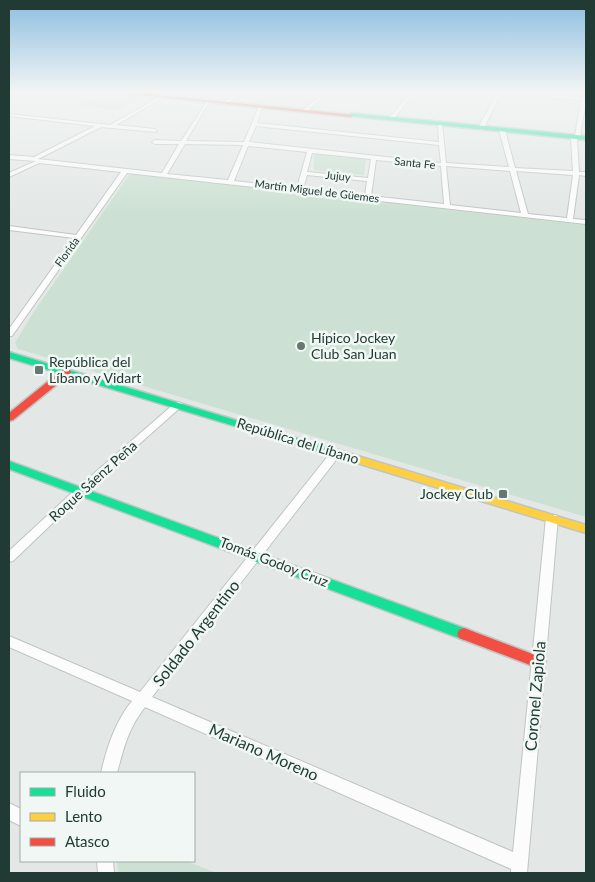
<svg xmlns="http://www.w3.org/2000/svg" width="595" height="882" font-family="Lato,sans-serif">
<style>
.built{fill:#d1d9d6}
.green{fill:#cce1d3}
.lines{fill:none;stroke-linecap:round;stroke-linejoin:round}
.street-casing{stroke:#c0c5c3;stroke-width:2}
.fast-casing{stroke:#bec6c3;stroke-width:3}
.slow-casing{stroke:#bec6c3;stroke-width:3}
.jam-casing{stroke:#bec6c3;stroke-width:3}
.street{fill:#fbfcfb;fill-rule:evenodd}
.fast{fill:#16e098;fill-rule:evenodd}
.slow{fill:#ffcf43;fill-rule:evenodd}
.jam{fill:#f24e42;fill-rule:evenodd}
.poi-dot{fill:#657872;stroke:#f1f7f4;stroke-width:2}
.labels{text-anchor:middle;stroke-width:5;stroke-linejoin:round;paint-order:stroke}
.far-street-label{font-size:11px;fill:#213b34;stroke:#f1f7f4}
.poi-label{font-size:14px;fill:#213b34;stroke:#f1f7f4;text-anchor:start}
.street-label{font-size:14px;fill:#213b34;stroke:#f1f7f4}
.near-street-label{font-size:16px;fill:#213b34;stroke:#f1f7f4}
</style>
<rect width="100%" height="100%" fill="#e3e8e6"/>
<polygon class="built" points="103,94 111,94 99,101 106,102 120,95 141,97 118,110 79,106"/>
<g class="green">
<polygon points="317,154 364,159 366,160 364,175 314,170 314,155"/>
<polygon points="134,174 586,225 586,517 18,349 15,343 33,313 129,175"/>
<polygon points="117,861 186,861 217,873 118,873"/>
</g>
<g class="lines">
<g class="street-casing">
<g id="street">
<path d="M170,91H175L116,125L155,129L157,132L101,127L38,159L162,173L179,144H155L152,142L155,140L181,141L208,100L210,101L186,141L244,142L259,106L261,105L263,106L257,123L439,142L438,124L442,123L446,163L509,167L499,130L502,128L505,130L515,168L573,171L571,139L575,136L581,100L501,93L484,128L481,130L478,128L497,93L485,91L582,97L583,91H586V100L580,137L577,140L579,172H586V176L579,175L573,219L586,220V224L127,173L12,336H9V329L74,238L9,230V226L76,235L121,172L39,163L9,177V173L36,161L9,159V155L34,157L95,126L9,116V114L110,125ZM256,126L439,145L441,163L249,142ZM185,144L243,145L228,180L167,174ZM248,146L307,152L297,188L234,181ZM312,153L371,159L368,178L307,172ZM376,160L441,166L444,204L371,196ZM446,166L510,171L521,213L450,205ZM516,171L573,175L567,218L528,214ZM307,175L367,181L365,196L303,189Z"/>
<polygon points="239,91 244,91 227,104 223,104 223,102"/>
<polygon points="326,91 330,91 308,111 304,111 304,109"/>
<polygon points="412,91 416,91 393,120 389,120 389,118"/>
<polygon points="178,402 181,403 183,405 181,407 84,493 13,561 9,562 9,551 76,489 175,403"/>
<path d="M336,450L341,453L340,455L152,697L513,852L546,518L548,515H556L558,518L527,873H511V869L145,707C128,729 124,747 117,773H101C107,747 115,722 132,701L9,647V636L140,692L332,451Z"/>
<polygon points="9,803 21,809 21,826 9,820"/>
<polygon points="97,861 113,861 114,873 98,873"/>
</g>
</g>
<g class="fast-casing">
<g id="fast">
<polygon points="351,113 586,136 586,140 349,116"/>
<polygon points="9,352 342,452 344,454 342,456 334,456 9,358"/>
<polygon points="9,461 469,630 471,634 469,638 464,640 459,638 9,469"/>
</g>
</g>
<g class="slow-casing">
<polygon id="slow" points="338,450 586,525 586,533 334,456 332,454 334,452"/>
</g>
<g class="jam-casing">
<g id="jam">
<polygon points="101,91 117,91 354,115 351,117"/>
<polygon points="66,369 70,370 71,372 70,374 13,420 9,421 9,413 62,370"/>
<polygon points="464,628 543,658 546,662 543,666 538,668 459,638 457,634 459,630"/>
</g>
</g>
<use href="#street" class="street"/>
<use href="#fast" class="fast"/>
<use href="#slow" class="slow"/>
<use href="#jam" class="jam"/>
</g>
<linearGradient id="sky" x2="0" y2="1"><stop stop-color="#8dbee1"/><stop offset="0.43" stop-color="#f2f5f4"/><stop offset="1" stop-color="#f2f5f4" stop-opacity="0"/></linearGradient>
<rect width="595" height="214" fill="url(#sky)"/>
<g class="poi-dot">
<circle cx="301" cy="346" r="5"/>
<rect x="34" y="365" width="10" height="10" rx="2.5"/>
<rect x="498" y="489" width="10" height="10" rx="2.5"/>
</g>
<g class="labels">
<g class="far-street-label">
<text transform="translate(415 163) rotate(6)" y="4">Santa Fe</text>
<text transform="translate(338 176) rotate(6)" y="4">Jujuy</text>
<text transform="translate(317 191) rotate(7)" y="4">Martín Miguel de Güemes</text>
<text transform="translate(67 252) rotate(-54)" y="4">Florida</text>
</g>
<g class="poi-label">
<text x="311" y="343">Hípico Jockey<tspan x="311" dy="16">Club San Juan</tspan></text>
<text x="49" y="367">República del<tspan x="49" dy="16">Líbano y Vidart</tspan></text>
<text x="493" y="499" text-anchor="end">Jockey Club</text>
</g>
<g class="street-label">
<text transform="translate(298 441) rotate(17)" y="5">República del Líbano</text>
<text transform="translate(93 481) rotate(-42)" y="5">Roque Sáenz Peña</text>
<text transform="translate(274 562) rotate(21)" y="5">Tomás Godoy Cruz</text>
</g>
<g class="near-street-label">
<text transform="translate(196 633) rotate(-52)" y="6">Soldado Argentino</text>
<text transform="translate(535 696) rotate(-85)" y="6">Coronel Zapiola</text>
<text transform="translate(264 752) rotate(24)" y="6">Mariano Moreno</text>
</g>
</g>
<rect width="595" height="882" fill="none" stroke="#213b34" stroke-width="20"/>
<rect x="20" y="772" width="175" height="90" fill="#f1f7f4" stroke="#9eaca7"/>
<rect x="30" y="788" width="25" height="8" fill="#16e098" stroke="#9eaca7"/>
<text x="65" y="797" font-size="15" fill="#213b34">Fluido</text>
<rect x="30" y="813" width="25" height="8" fill="#ffcf43" stroke="#9eaca7"/>
<text x="65" y="822" font-size="15" fill="#213b34">Lento</text>
<rect x="30" y="838" width="25" height="8" fill="#f24e42" stroke="#9eaca7"/>
<text x="65" y="847" font-size="15" fill="#213b34">Atasco</text>
</svg>
